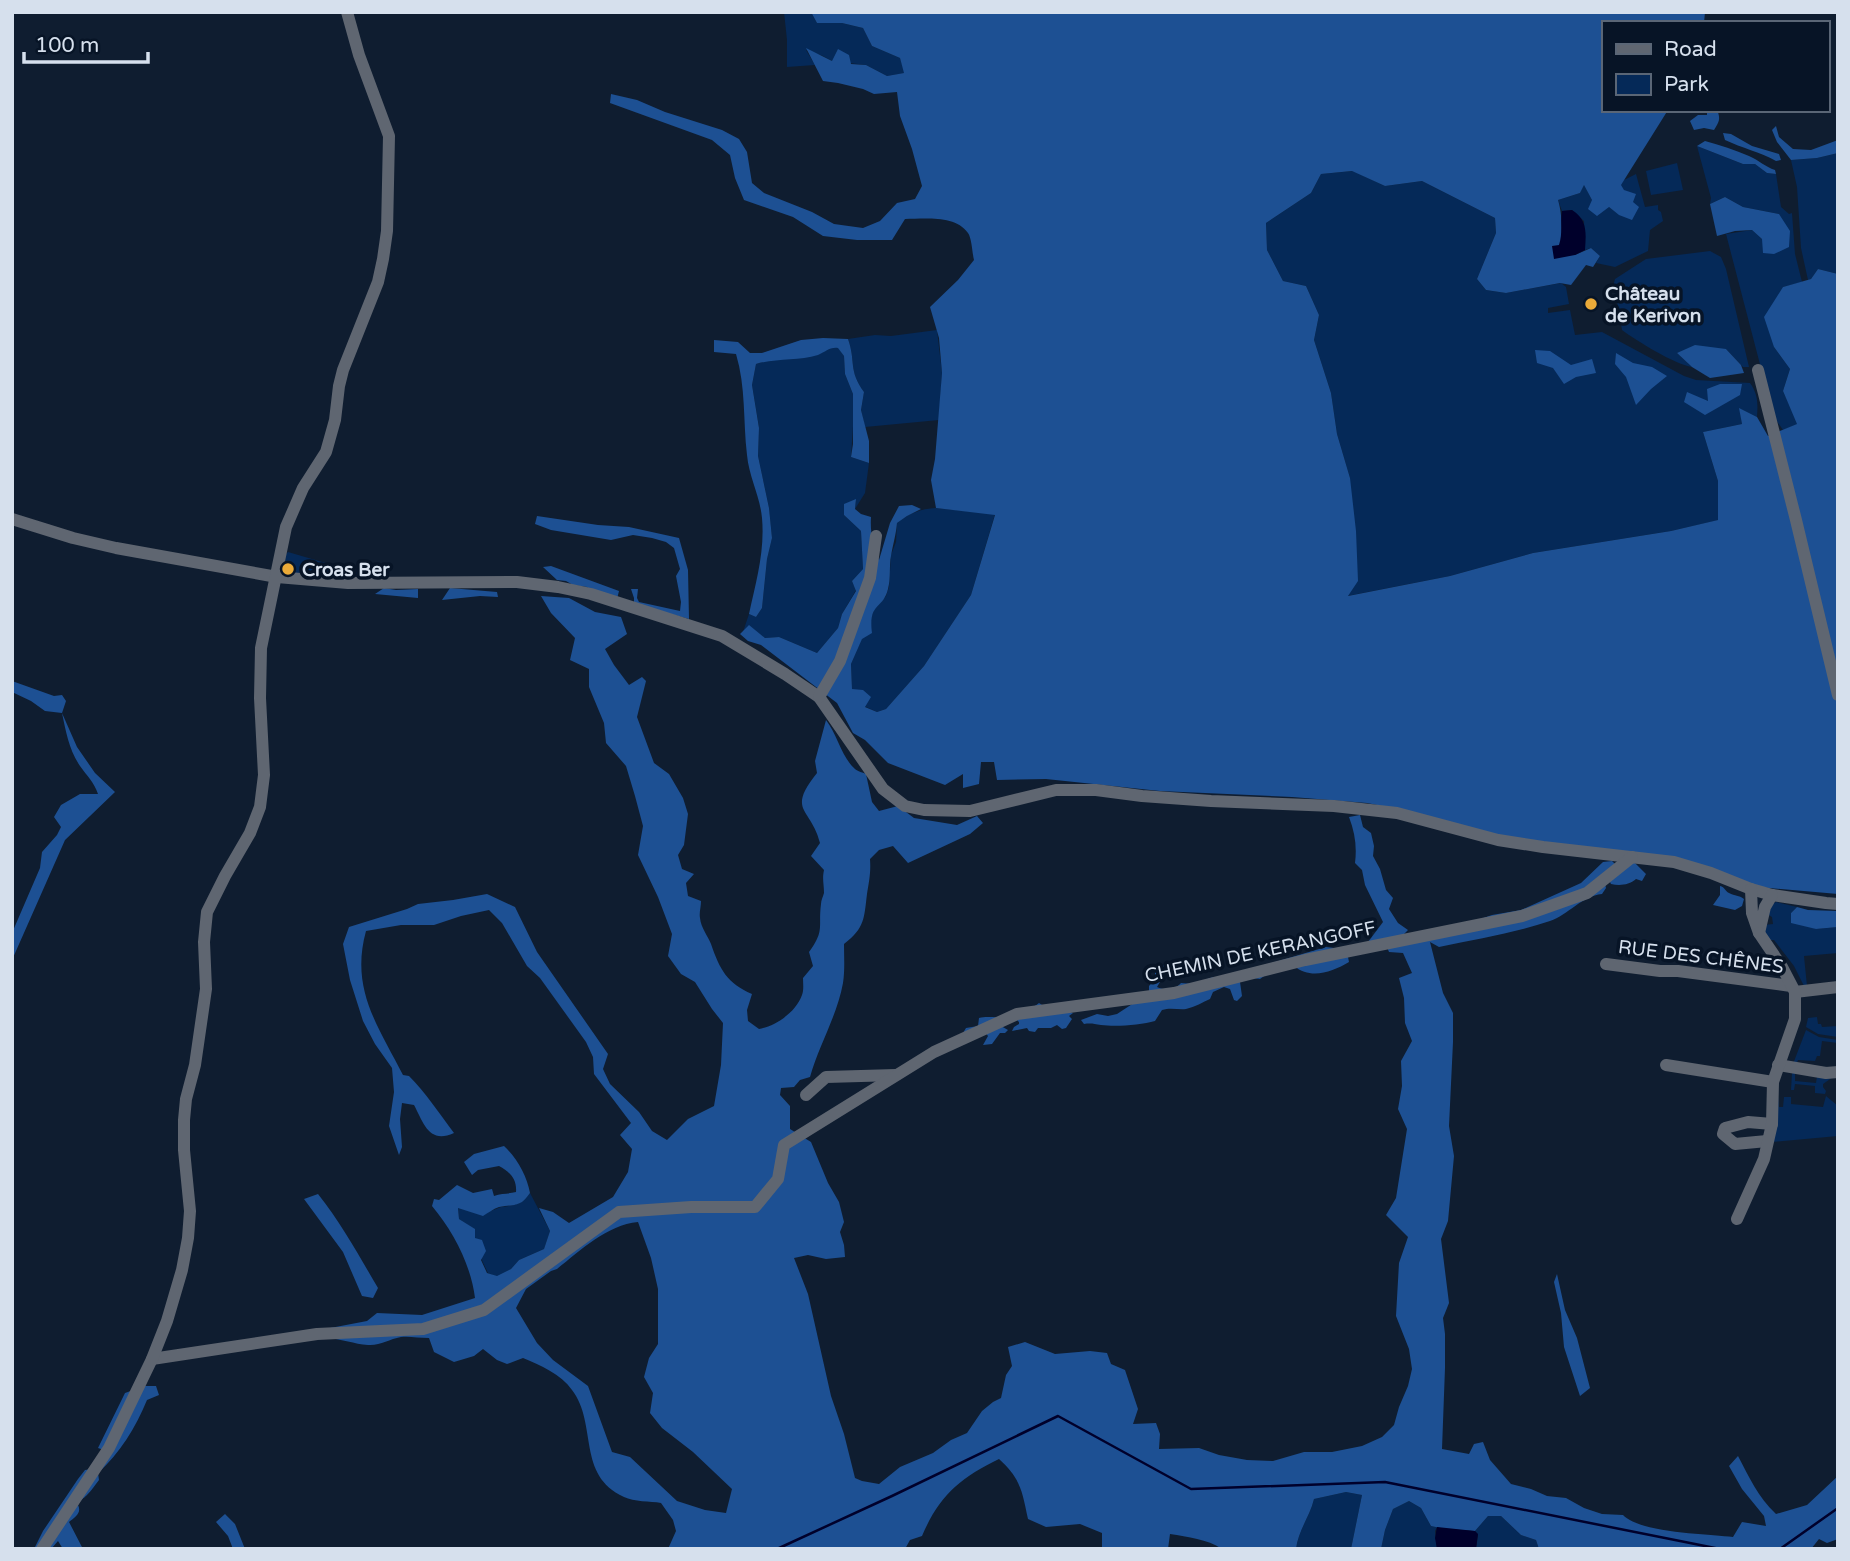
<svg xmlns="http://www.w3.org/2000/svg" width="1850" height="1561" font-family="'Varela Round',sans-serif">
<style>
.green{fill:#052958}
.forest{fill:#1d5093;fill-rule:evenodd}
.water{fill:#00002b}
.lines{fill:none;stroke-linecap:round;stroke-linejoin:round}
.stream{stroke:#00002b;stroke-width:2.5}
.minor{stroke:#5f6671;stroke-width:12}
.poi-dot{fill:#eaaa39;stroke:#071426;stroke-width:2.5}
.labels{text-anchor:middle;stroke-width:7;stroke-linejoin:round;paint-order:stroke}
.poi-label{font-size:19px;font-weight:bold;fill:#d6e0ed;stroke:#071426;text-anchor:start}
.street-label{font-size:19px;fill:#d6e0ed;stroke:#071426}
</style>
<rect width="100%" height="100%" fill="#0f1d30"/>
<g class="green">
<polygon points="784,12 811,12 817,23 842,23 863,28 872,46 900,58 905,73 887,76 866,65 832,61 823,56 806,50 815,65 787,67 787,40"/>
<polygon points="1697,146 1743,164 1755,164 1767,173 1776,174 1781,207 1789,214 1792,213 1795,254 1802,282 1783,287 1774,347 1790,369 1783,391 1798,424 1783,430 1776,420 1762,372 1726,234 1752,230 1762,239 1779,214 1743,207 1725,197 1710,204 1711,198"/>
<polygon points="1838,153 1838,274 1818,269 1811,279 1808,280 1801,248 1797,187 1791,160 1817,158"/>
<polygon points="1677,163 1683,190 1651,195 1646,171"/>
<path d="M1353,171L1385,186L1422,181L1495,218L1496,233L1477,279L1486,290L1506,293L1561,283L1566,287L1569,304L1548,308V313L1570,310L1575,335L1602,332L1684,376L1696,380L1750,383C1758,394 1758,404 1757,417L1740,409L1742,424L1703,432L1718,481L1719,520L1671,531L1533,553L1450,576L1347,596L1350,478L1337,434L1331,393L1314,340L1319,315L1306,286L1283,281L1267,250L1266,223L1311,193L1321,174Z"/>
<polygon points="1636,174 1645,207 1658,205 1658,210 1661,212 1663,221 1650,230 1648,251 1615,267 1596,263 1600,256 1591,248 1585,250 1584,221 1572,210 1562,211 1558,200 1580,193 1584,184 1592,200 1609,207 1617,213 1633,202 1620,185 1624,180"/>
<path d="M1710,251L1721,257L1726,269L1749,367H1743L1726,349L1677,353L1692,367C1674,364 1637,341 1622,330L1614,283L1615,279L1646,259Z"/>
<path d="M937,330L942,373L939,420L865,427L861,410L864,392C848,370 856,361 848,339L875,335L891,336Z"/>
<polygon points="830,347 838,347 844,356 845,374 853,394 854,412 851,457 869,463 865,493 855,509 856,500 844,515 861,531 863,569 852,581 856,590 842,614 838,628 817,653 779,637 765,638 749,626 743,632 749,614 756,617 762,608 767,559 772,538 769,508 758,456 759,427 752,385 756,364 770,360 819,354"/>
<path d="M936,508L995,514L971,595L924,666L886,709L877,712L864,706L852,689L851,664L874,610L886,596L889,587L891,555L896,542L897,523C910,513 920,509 936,508Z"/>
<polygon points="288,552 360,573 348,576 287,573 284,569 286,554"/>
<polygon points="1776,902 1797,907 1791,913 1816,929 1838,927 1838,953 1804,956 1807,986 1804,986 1794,966 1774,940 1766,940 1764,925 1773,924 1772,917 1767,914 1768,907"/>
<polygon points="1817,1017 1818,1024 1821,1024 1822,1027 1838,1026 1838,1037 1818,1034 1806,1027 1808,1018"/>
<polygon points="1806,1030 1819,1037 1838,1040 1838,1043 1822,1041 1820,1056 1817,1056 1815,1061 1798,1060 1796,1065 1793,1064"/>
<polygon points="1792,1073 1795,1073 1795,1081 1816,1083 1817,1076 1833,1077 1823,1084 1823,1087 1826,1091 1825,1094 1815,1093 1815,1086 1795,1084 1794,1090 1791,1090"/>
<polygon points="1778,1096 1779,1107 1783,1107 1784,1097 1791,1097 1791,1104 1823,1107 1826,1096 1838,1106 1838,1136 1772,1142"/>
<path d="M530,1193L550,1231L544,1249L519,1260L511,1269L497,1277L488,1273C481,1259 475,1245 474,1229L459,1219L458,1207C468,1211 480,1214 491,1211C494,1210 498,1208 501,1207C514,1205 522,1205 530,1193Z"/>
<path d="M1346,1492L1362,1495L1351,1549H1296C1298,1531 1310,1516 1314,1499Z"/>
<polygon points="1409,1501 1421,1508 1431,1526 1437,1527 1435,1531 1437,1549 1381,1549 1385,1530 1393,1509"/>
<polygon points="1488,1516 1501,1516 1521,1535 1536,1540 1539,1549 1476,1549 1478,1535 1475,1531"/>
</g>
<g class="forest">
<path d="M811,12H1705L1704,23H1603V110H1668L1621,185L1624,190L1636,194L1633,202L1639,207L1632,220L1619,215L1609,207L1597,216L1588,209L1592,200L1584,185L1580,193L1558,200C1562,213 1563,233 1560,245L1575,255L1591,248L1600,256L1593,267L1586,265L1571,285L1560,283L1506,293L1486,290L1477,279L1496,233L1495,218L1422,181L1385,186L1352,171L1321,174L1311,193L1266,223L1267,250L1283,281L1306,286L1319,315L1314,340L1331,393L1337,434L1350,478L1356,531L1358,581L1348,596L1450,576L1533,553L1671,531L1718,520V481L1703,432L1742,424L1739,408L1757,417L1768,436L1797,424L1783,391L1790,369L1774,347L1764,317L1783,287L1811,279L1818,269L1838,274V894L1758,887L1711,871L1500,838L1417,813L1367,803L1292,797L1160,791L1046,779L997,780L994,762H981L979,784L963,788V774L945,785L888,763L865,740L853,733L837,703L761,645L748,641L740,634L749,625L765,638L779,637L817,653L838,628L842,614L856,591L852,581L863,569L861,531L844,515V504L856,499L855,509L861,514L871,517C870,533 873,545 879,560L890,523L899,506L912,505L921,509L907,516L897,523C896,535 893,544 891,556C889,566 891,578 888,589C883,610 868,602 872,633L862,639L851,664L852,689L863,690L871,697L865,707L877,712L886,709L924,666L971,595L995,515L936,508L931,480L935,459L942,373L939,338L930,307L958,280L974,260C972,252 972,239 968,233C955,215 925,219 905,219L892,240H857L823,236L793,217L744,200L735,178L730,155L712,140L610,103L611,94L637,100L665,112L722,130L739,139L747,152L752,183L764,193L812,212L834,224L863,228L880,221L897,203L915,199L922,186L912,149L900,116L897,92L874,94L863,89L838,83L823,81L806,48L832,61L838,49L849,55L851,64L866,65L887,76L904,73L900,58L872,46L863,28L842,23H817Z"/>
<path d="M1707,110H1717C1721,119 1719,122 1714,130L1704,128L1694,130L1690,121L1698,115H1707Z"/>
<polygon points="1776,126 1779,137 1793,149 1811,150 1838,140 1838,153 1817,158 1791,160 1777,142 1772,130"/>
<path d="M1723,133L1731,134L1752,146L1779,154L1781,160L1776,161C1760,152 1742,148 1725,140Z"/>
<path d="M1705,141C1720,145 1735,150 1749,156C1759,160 1765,167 1775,170L1776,174L1767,173L1755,164H1743L1697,146Z"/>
<polygon points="1725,197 1743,207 1779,214 1790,231 1789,247 1774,254 1763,253 1762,239 1752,230 1735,231 1717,236 1710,204"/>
<path d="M823,338L848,339C856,361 848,370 864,392L861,410L869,441V463L851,457L853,444V394L845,374L844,356L838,348C829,347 826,352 818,355C798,361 776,358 756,364L752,385L759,428L758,456L769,508L772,538L767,559L762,608L756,617L749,614C756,582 765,551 762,518C760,496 749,477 747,455C743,421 746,387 736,354L714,352V340L738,342L750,353H762L801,340Z"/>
<polygon points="1695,345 1726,349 1741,365 1744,373 1710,378 1692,367 1677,353"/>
<polygon points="1535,350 1550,351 1571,365 1592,359 1596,373 1576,377 1564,384 1553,368 1537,363"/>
<polygon points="1616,353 1633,363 1652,367 1667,376 1651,389 1636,405 1626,377 1615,364"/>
<polygon points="1720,384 1742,384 1740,395 1705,415 1684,402 1687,392 1708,401 1707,389"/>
<polygon points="537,516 598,525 629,527 679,538 688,570 689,619 634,604 634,598 631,589 638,589 637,598 639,602 680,611 681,602 676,576 680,569 674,548 666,542 652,538 633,535 611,540 551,530 535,524"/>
<polygon points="551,566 619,591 617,599 591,591 587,587 573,585 566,581 557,580 543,567"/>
<polygon points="384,588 396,590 418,589 418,598 375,594"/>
<polygon points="450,588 497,592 498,597 480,596 442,600"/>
<path d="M541,596L569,598L595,612L621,617L627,634L605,649L614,665L629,685L642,677L646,681L637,717L654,763L669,774L683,798L688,814L684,845L678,855L682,869L694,874L686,883L688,896L701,901C701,907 699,913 700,918C701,928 708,936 711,944C720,970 727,983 752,994L747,1010L748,1021L759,1029C776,1026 796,1012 802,995C804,990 803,983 803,978L813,966L809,952C825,930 818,928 821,904C821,900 823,897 824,893C824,884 822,879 824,870L811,856L820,843C811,807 786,812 817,773L815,761L826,720C837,734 842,758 855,769C857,771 864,773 866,774L872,802L879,811L898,806L914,818L957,825L977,816L983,823L970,834L908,863L893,846L879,850L870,859C871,873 869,881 867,894C864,918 865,928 844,944C844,957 845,970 843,983C837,1016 819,1045 810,1077L800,1080L794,1087L781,1088L780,1095L790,1106V1129L811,1142L828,1183L839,1202L844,1222L840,1232L844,1245L845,1257L826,1259L808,1255L794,1258L808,1294L831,1396L844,1434L855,1478L862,1481L879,1484L900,1467L933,1453L951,1440L967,1433L982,1411L993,1402L1001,1398L1006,1375L1012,1366L1008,1347L1025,1342L1055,1354L1090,1351L1107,1353L1111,1364L1125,1370L1138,1409L1133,1424L1156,1423L1160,1434L1159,1449L1199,1448L1219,1455L1247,1460L1273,1461L1304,1452H1332L1362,1446L1382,1437L1394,1425L1399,1407L1408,1386L1412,1369L1409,1349L1396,1316L1399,1263L1408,1237L1386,1215L1396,1198L1407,1129L1398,1109L1402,1086L1401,1061L1412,1041L1405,1023L1404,998L1399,978L1412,973L1403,953L1389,952L1387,947L1368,942L1383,922L1365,885L1362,870L1355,863C1357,847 1355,833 1349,817L1360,815L1363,827L1371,833L1374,846L1373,856L1380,869L1386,890L1393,898L1389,909L1398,923L1408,930L1403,935L1472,922L1492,915L1521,910L1581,883L1603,862L1612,861L1616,865L1633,861L1646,874L1642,881L1636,879C1629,885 1620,886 1611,884L1609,880L1605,884L1606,888L1602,894C1582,896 1568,915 1550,921C1514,933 1476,939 1439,947L1430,942L1443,993L1453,1013V1042L1449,1126L1454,1156L1448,1221L1441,1239L1449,1303L1443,1318L1445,1334V1368L1442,1449L1469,1454L1474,1444L1483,1442L1490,1460L1511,1484L1531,1489L1547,1496L1566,1498L1584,1508L1602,1514L1623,1515C1640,1533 1708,1534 1733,1537L1742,1522L1766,1526L1764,1516L1742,1489L1729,1466L1738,1456C1749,1477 1758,1497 1776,1514L1807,1505L1838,1476V1539L1827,1543L1819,1539L1811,1549H1539L1536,1540L1521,1535L1501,1516H1488L1475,1531L1445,1529L1431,1526L1421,1508L1409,1501L1393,1509L1385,1530L1381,1549H1351L1362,1495L1346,1492L1314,1499C1310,1516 1298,1531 1296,1549H1222C1207,1539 1188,1537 1170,1534L1168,1549H1102V1533L1080,1524L1046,1527L1028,1519C1022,1491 1021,1479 999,1459C960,1478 939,1496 922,1536L910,1540L905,1549H668L676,1531L673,1520L661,1503C650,1501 634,1502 624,1497C576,1475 598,1424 572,1390C561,1374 540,1365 523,1358L507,1364L497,1360L483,1349L474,1356L454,1362L434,1352L429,1338C419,1338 409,1336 401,1337C389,1339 380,1346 368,1345C354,1344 342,1339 328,1338L325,1329L367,1321L377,1313L422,1315L475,1298C471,1265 453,1231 432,1206L434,1199L439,1200L457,1185L473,1193L492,1189L494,1196C502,1193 509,1194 516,1192C517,1179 510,1172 499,1166L478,1170L472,1175L464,1162L474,1154L504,1146C517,1158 527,1176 530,1193C520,1208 514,1204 499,1207C493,1209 488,1213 483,1216L458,1208L459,1219L475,1229V1238L482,1240L486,1251L481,1260L487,1273L497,1276L511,1269L519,1260L544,1249L550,1231L539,1208L553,1212L569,1223L613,1197L628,1172L632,1149L620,1135L631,1123L594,1074L593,1057L586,1042L540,978L527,966L502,923L489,910L461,916L434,925H401L366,931C350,989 378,1026 403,1075L409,1076C426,1093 439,1113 454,1133C429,1144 424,1124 414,1105L402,1103L400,1119L402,1147L399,1155L389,1126L394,1092L392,1068L375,1044L363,1021L350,980L343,944L349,927L407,909L418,904L453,900L487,894L515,907L537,952L608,1054L603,1069L610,1084L639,1112L652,1131L667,1140L688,1119L714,1106L721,1065L723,1023L712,1009L695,982L681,974L668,956L672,934L658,897L638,855L643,826L635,796L626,766L606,743L604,723L589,687V669L570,660L575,638L551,613ZM638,1222L651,1258L658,1289V1344L649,1358L644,1377L653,1393L650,1413L662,1428L693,1452L732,1489L726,1513L705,1510L677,1501L630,1457L612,1452L588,1386L553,1360L537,1343L516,1308L526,1289L551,1271L557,1269C581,1250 607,1225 638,1222Z"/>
<path d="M12,681L54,696L62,695L66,701L62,713L77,747L95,773L115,792L65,840L12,960V933L40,868L42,852L57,835L61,827L54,817L61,805L80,794H98C94,782 87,776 80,766C69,750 66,732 62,713L45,711L31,701L12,692Z"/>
<path d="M1720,886C1725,887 1725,891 1729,893C1735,896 1739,895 1744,899L1742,906L1735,910L1713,905L1720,895Z"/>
<polygon points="1797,907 1808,910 1838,911 1838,927 1816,929 1791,923 1791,913"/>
<path d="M1326,947L1342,949V956L1348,957L1349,962C1332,972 1311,980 1294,966L1267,974L1260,979L1253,978L1240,982L1242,996L1237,1001L1234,1000L1230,989L1224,987L1213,992L1210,999C1203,1002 1195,1007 1186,1009C1178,1010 1171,1007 1162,1010L1155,1021C1141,1025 1116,1027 1101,1025C1094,1024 1091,1023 1084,1024L1081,1020L1097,1014L1108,1016L1117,1014L1149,993V986L1155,979V971L1159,964L1165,966L1164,975L1157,987C1165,991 1175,990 1181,983C1185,983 1189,984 1193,984C1204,983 1208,975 1220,978Z"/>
<path d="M1039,1003L1042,1005L1073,1013L1069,1016L1072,1019L1066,1028L1062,1029L1057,1025L1051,1028H1038L1035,1032L1029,1031L1027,1028L1012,1031L1014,1027L1019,1024V1022L1015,1018L1001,1026L1008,1030L1005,1033H1000L992,1044L983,1045L988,1036L985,1032L963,1033L966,1028L978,1026L979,1018C987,1016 994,1018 1002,1017C1014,1015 1030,1010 1039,1003Z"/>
<path d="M318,1194C342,1224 359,1256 378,1288L373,1298L362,1296L343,1252L304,1199Z"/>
<polygon points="1557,1274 1565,1310 1577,1338 1590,1388 1580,1396 1564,1347 1561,1313 1554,1282"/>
<path d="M145,1386H156L159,1395L147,1400C136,1427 120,1453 98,1473L99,1480C95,1485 92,1490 87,1495C83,1499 81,1499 78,1505C82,1513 75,1517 69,1522L83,1549H63L58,1541L51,1549H34L43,1531L78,1479L85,1470L92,1469L110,1452L98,1448L125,1393Z"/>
<polygon points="225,1514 235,1524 245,1549 233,1549 228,1536 216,1522"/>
</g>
<g class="water">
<path d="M1572,210C1588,220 1586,234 1585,250L1575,255L1554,259L1552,246L1559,245C1563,233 1560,223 1562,211Z"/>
<polygon points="1437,1527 1475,1531 1478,1534 1476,1549 1437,1549 1435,1538"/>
</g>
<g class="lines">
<g class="stream">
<polyline points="777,1549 892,1496 1058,1416 1191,1489 1385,1482 1720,1549"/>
<polyline points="1780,1549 1838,1508"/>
</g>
<g class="minor">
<polyline points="1758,370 1796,520 1838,695"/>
<polyline points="12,519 73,538 116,548 277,577 348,583 517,582 558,587 591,594 722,636 785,674 819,697 883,789 905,806 924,810 970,811 1056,790 1096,790 1142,796 1211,801 1334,806 1397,813 1498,840 1543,847 1674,862 1711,873 1751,889 1772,895 1826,903 1838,904"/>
<polyline points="819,697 840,661 870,578 876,536"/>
<polyline points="1751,889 1752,913 1759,933 1765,907 1772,895"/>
<polyline points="1606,964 1660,971 1678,971 1791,986"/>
<polyline points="1795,992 1838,987"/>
<polyline points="1666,1065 1773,1082"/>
<polyline points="1778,1065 1826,1073 1838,1072"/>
<polyline points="806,1095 826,1077 896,1075"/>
<polyline points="1767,1141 1735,1144 1723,1134 1725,1128 1748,1122 1772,1124"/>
<polyline points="1737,1219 1764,1159 1772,1124 1773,1082 1795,1019 1795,992 1782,967 1759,933"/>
<polyline points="152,1359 317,1334 423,1329 484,1310 619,1212 691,1207 755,1207 778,1179 784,1145 934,1052 1017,1014 1174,993 1305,960 1522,916 1587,893 1632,857"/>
<polyline points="42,1549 109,1448 152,1359 167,1321 182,1270 188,1238 190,1211 184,1150 184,1120 186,1099 195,1065 206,989 204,942 207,912 225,876 250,833 260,807 264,775 260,698 261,648 286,527 303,488 326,452 335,420 339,386 343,370 378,282 383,259 387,231 389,136 359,55 347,12"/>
</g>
</g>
<g class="poi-dot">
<circle cx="1591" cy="304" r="7"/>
<circle cx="288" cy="569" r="7"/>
</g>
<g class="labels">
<g class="poi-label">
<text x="1605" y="300">Château<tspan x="1605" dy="22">de Kerivon</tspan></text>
<text x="302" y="576">Croas Ber</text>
</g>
<g class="street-label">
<text transform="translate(1260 951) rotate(-12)" y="7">CHEMIN DE KERANGOFF</text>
<text transform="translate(1701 956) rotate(7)" y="7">RUE DES CHÊNES</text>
</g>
</g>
<rect width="1850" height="1561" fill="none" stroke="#d6e0ed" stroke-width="28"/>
<rect x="1602" y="21" width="228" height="91" fill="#071426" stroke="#5a6676" stroke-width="2"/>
<rect x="1616" y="44" width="35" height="10" fill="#5f6671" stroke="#5a6676" stroke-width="2"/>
<text x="1664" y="56" font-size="21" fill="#d6e0ed">Road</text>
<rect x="1616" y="74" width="35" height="21" fill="#052958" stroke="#5a6676" stroke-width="2"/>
<text x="1664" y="91" font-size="21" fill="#d6e0ed">Park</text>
<path d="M24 52v10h124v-10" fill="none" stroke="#d6e0ed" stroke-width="3.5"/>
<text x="35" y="52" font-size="21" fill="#d6e0ed" stroke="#071426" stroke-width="5" paint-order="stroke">100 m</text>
</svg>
